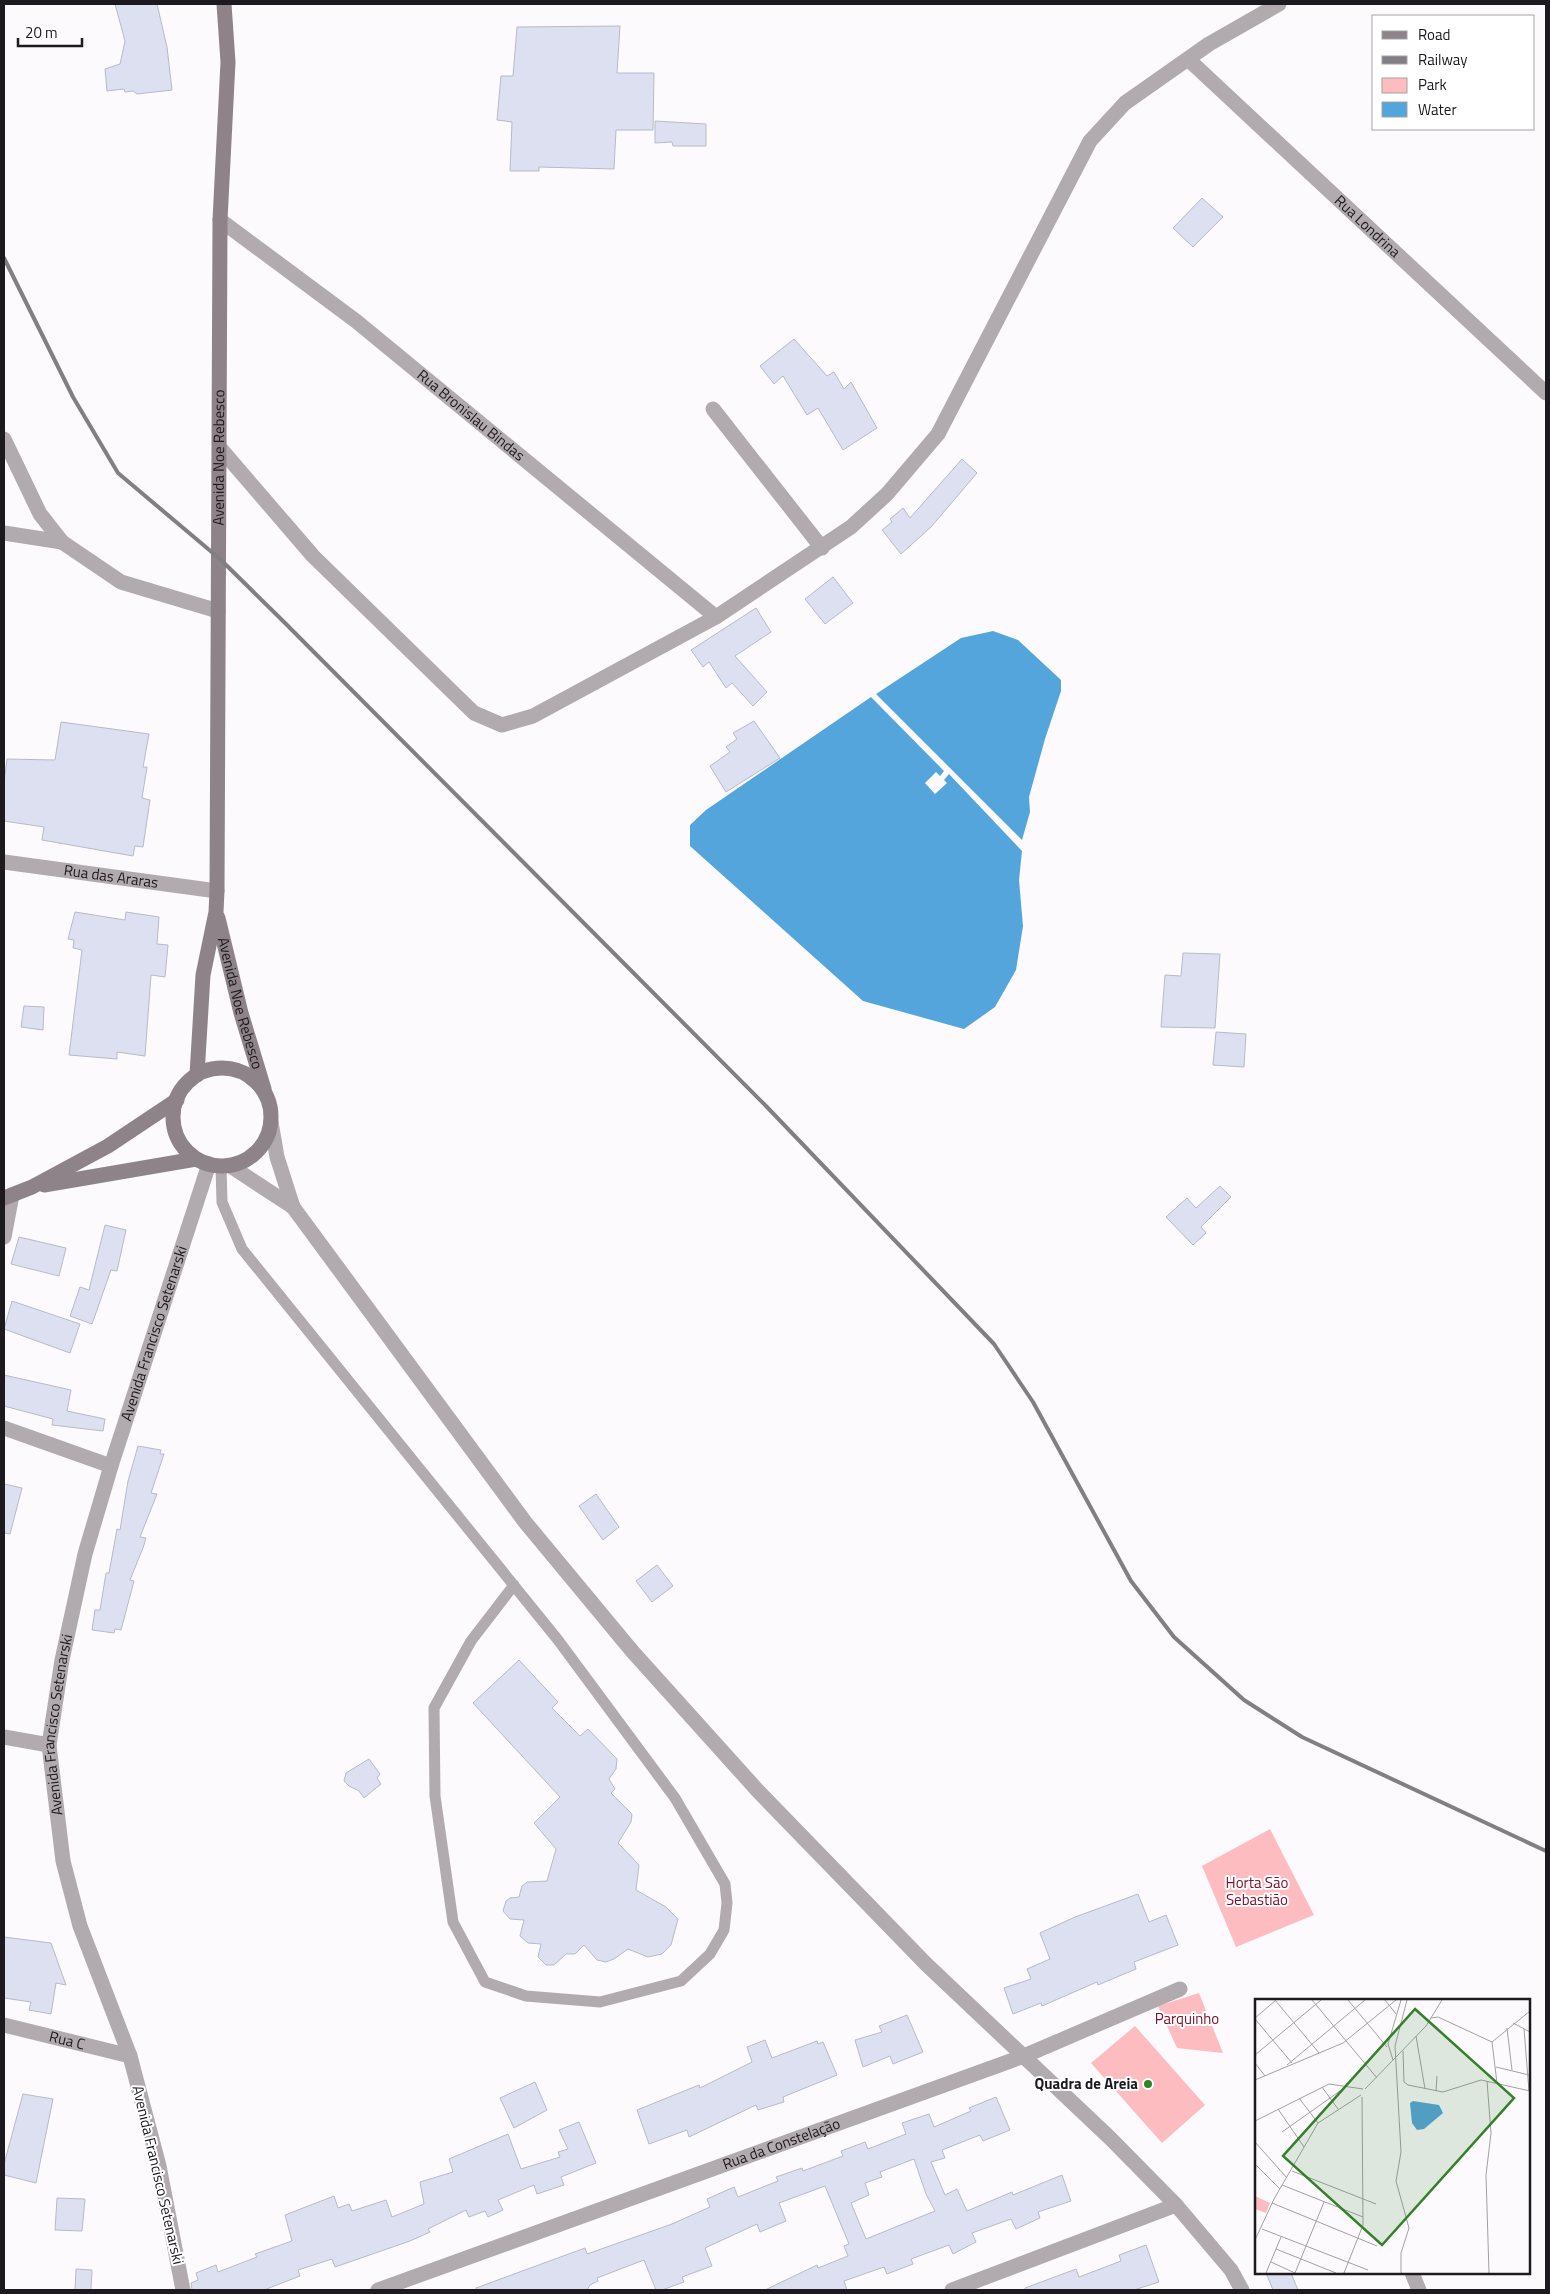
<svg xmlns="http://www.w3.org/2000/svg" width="1550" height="2294" font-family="'Titillium Web',sans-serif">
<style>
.green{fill:#fdbdc0}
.water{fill:#55a5dd}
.building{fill:#dce0f0;stroke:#b6bac9;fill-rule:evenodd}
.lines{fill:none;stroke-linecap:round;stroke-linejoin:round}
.service{stroke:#b1aaae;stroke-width:11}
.minor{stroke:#b1aaae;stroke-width:15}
.tertiary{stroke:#b1aaae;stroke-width:15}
.secondary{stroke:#8d8389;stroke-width:15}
.rail{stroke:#817f83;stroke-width:4}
.poi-dot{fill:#34812a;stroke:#fff;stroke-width:2}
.labels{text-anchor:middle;stroke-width:4;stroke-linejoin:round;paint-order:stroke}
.street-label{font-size:15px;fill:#1c191f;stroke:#fff}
.park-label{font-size:15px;fill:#82122c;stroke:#fff}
.poi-label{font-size:15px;font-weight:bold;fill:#1c191f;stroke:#fff;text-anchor:end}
.inset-road{fill:none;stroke:#a2a0a4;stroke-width:1}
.view{fill:#34812a;fill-opacity:0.15;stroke:#34812a;stroke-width:2.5}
.inset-edge{fill:none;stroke:#1c191f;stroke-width:2.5}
</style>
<rect width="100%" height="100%" fill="#fcfafd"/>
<g class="green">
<polygon points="1270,1829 1314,1915 1236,1947 1202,1866"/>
<polygon points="1199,1993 1223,2053 1177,2048 1158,2006"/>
<polygon points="1135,2026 1205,2105 1162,2143 1091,2063"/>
</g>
<g class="water">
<polygon points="993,631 1018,640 1061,680 1061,691 1045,739 1029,797 1030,812 1022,840 876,694 961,638"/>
<polygon points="871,697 944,771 940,776 936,772 925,783 935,794 947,783 944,780 949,774 1022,851 1019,880 1023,926 1016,970 995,1007 964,1029 863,1001 690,846 690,825 706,810"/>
</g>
<g class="building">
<polygon points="115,4 157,4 167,47 172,90 137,94 133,91 125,92 124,89 107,91 105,69 120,64 125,41"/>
<polygon points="620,26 617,73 654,73 653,130 616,130 614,169 539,167 539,171 510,171 512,122 497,120 501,76 513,76 517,27"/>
<polygon points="655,121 706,124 706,146 673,146 672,142 655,143"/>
<polygon points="1202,198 1223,217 1193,247 1173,228"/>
<polygon points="794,339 827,376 834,372 844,389 851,382 877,428 843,450 818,408 807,415 783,376 774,384 760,366"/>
<polygon points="962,459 977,473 931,527 901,554 882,530 892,522 890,519 903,508 910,518"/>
<polygon points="833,577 853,603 825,624 805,599"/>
<polygon points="756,608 771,632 735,656 767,692 753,706 732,683 726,688 709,662 703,667 691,650"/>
<polygon points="754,721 780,758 726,792 710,766 730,752 726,747 737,739 733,733"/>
<polygon points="61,722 149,734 143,767 147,767 142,798 150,800 143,847 135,846 133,856 42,840 44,827 4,821 4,782 7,759 55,760"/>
<polygon points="75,912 125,920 126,912 159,917 157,944 168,945 165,977 151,975 145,1056 117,1052 117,1059 69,1055 82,950 73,948 74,940 68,939"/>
<polygon points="1183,953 1220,954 1215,1028 1161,1027 1165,975 1181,976"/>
<polygon points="24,1006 44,1007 43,1030 21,1027"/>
<polygon points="1216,1032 1246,1034 1244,1067 1213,1065"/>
<polygon points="1220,1186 1231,1197 1201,1227 1206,1233 1193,1245 1166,1217 1187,1198 1196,1208"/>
<polygon points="105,1225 126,1230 117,1271 111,1270 92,1324 70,1316 80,1287 89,1290"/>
<polygon points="19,1237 66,1248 59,1276 11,1264"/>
<polygon points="12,1301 80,1324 70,1353 4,1329"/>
<polygon points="4,1375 71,1390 67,1411 105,1419 103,1431 52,1425 53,1419 4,1406"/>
<polygon points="138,1446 161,1450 160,1454 164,1454 151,1493 157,1494 140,1537 146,1538 143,1548 130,1580 134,1581 121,1630 115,1629 114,1633 92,1630 95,1610 100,1610 106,1573 109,1573 117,1529 120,1530 128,1481"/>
<polygon points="4,1484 22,1488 10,1534 4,1533"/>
<polygon points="596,1494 619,1527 603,1540 579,1506"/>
<polygon points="657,1565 673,1586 652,1602 636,1581"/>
<polygon points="519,1660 558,1702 552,1708 580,1736 588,1729 617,1759 616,1769 609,1779 615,1789 611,1793 632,1814 631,1822 618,1843 639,1865 636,1890 666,1907 678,1919 671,1945 662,1954 648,1957 628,1949 614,1959 606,1962 597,1960 584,1945 575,1954 566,1954 554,1965 546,1965 538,1957 541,1944 528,1943 520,1936 524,1920 510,1919 503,1911 506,1901 510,1898 519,1897 522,1886 527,1882 547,1881 556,1849 534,1823 560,1797 473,1703"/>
<polygon points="369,1759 380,1774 377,1778 381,1784 364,1798 359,1791 349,1786 344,1781 346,1773"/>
<polygon points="1138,1894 1149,1922 1166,1915 1178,1945 1134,1962 1136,1969 1098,1985 1097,1982 1042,2006 1041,2003 1013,2014 1004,1988 1031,1979 1027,1969 1050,1959 1040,1933 1075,1917"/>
<polygon points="4,1937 51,1943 66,1985 56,1983 51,2014 29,2010 31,2002 4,1998"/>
<polygon points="907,2015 923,2052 893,2064 890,2056 863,2067 855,2040 882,2032 879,2026"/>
<polygon points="765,2040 772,2058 817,2041 818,2044 823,2042 837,2075 783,2097 784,2102 758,2110 756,2105 689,2137 687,2130 649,2144 637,2110 699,2085 700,2088 752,2062 747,2047"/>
<polygon points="535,2082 547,2110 514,2128 500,2098"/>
<polygon points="23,2094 53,2099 36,2183 4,2175 4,2164"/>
<path d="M996,2097L1010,2130L983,2141L980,2135L942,2150L945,2158L931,2162L945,2195L957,2189L967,2211L1012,2192L1013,2195L1062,2175L1071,2201L1038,2212L1040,2218L1016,2229L1011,2219L972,2233L976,2242L953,2254L949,2245L911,2259L913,2264L887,2274L884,2267L844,2281L847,2290H765L817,2265L818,2268L848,2256L844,2246L849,2244L825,2186L779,2203L786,2221L760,2232L757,2224L705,2248L712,2266L682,2277L684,2282L662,2290H656L644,2260L597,2278L598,2281L590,2285L587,2290H476V2288L585,2248L587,2254L672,2224L710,2207L707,2199L734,2187L738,2197L778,2181L776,2177L802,2168L803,2171L843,2156L841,2151L865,2142L868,2149L906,2134L902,2123L929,2114L934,2127L971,2111L969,2108ZM914,2159L926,2194L935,2211L866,2239L851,2203L869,2195L865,2183L882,2177L880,2172Z"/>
<polygon points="579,2122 596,2163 561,2177 564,2185 537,2194 534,2185 498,2200 503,2210 488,2217 485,2211 469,2217 466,2210 428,2229 430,2232 410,2241 335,2267 332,2259 298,2270 300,2276 264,2290 192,2290 191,2283 198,2280 196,2273 216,2265 218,2272 257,2257 255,2254 292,2241 285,2215 334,2196 338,2208 349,2204 352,2211 386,2200 392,2217 424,2204 420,2182 453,2172 449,2159 508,2134 521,2169 560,2157 558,2152 568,2149 559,2130"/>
<polygon points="57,2198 85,2199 82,2231 55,2230"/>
<polygon points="1146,2245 1159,2282 1134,2290 1025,2290 1025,2288 1076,2269 1079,2277 1121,2261 1119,2255"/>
<polygon points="76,2269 92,2270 91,2290 75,2290"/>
<polygon points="1266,2273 1291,2273 1298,2290 1273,2290"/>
</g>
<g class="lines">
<polyline class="service" points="221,1166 222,1202 242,1249 558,1640 675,1798 725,1884 727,1903 724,1930 710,1954 681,1981 600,2002 526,1996 485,1982 453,1922 435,1796 434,1708 471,1641 514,1585"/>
<g class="minor">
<path id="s1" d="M1189,60L1546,393"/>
<path id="s2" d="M220,220L356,321L716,617"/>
<polyline points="713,409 822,548"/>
<polyline points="4,439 40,514 62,542 121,582 218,611"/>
<polyline points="220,448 313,556 474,713 502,725 533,716 716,617 851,527 887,494 938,434 1090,141 1125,103 1209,44 1279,4"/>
<polyline points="4,533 62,542"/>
<path id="s3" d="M4,862L217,891"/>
<polyline points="271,1122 277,1157 293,1207 525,1522 632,1651 758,1791 926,1964 1110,2138 1176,2205 1231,2270 1242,2290"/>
<polyline points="229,1165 293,1207"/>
<polyline points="4,1237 12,1195"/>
<polyline points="4,1428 111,1466"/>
<polyline points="4,1737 49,1745"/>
<path id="s4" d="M4,2025L130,2056"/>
<polyline points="1412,2273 1419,2290"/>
<path id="s5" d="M378,2290L1024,2056L1180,1989"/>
<polyline points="952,2290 1176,2205"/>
</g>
<path class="tertiary" id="s6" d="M183,2290L159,2166L130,2056L80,1926L63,1861L49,1745L62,1660L85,1554L111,1466L209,1164"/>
<g class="secondary">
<path id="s7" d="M218,918L241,1013L264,1089"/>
<circle cx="222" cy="1117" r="49"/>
<path id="s8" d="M197,1075L203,975L216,912L217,891L220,220L228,62L224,4"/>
<polyline points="44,1185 196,1159"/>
<polyline points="4,1198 32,1187 108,1146 177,1100"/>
</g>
<polyline class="rail" points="4,258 73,397 118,473 220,559 283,621 766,1106 994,1344 1033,1402 1131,1581 1174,1637 1244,1700 1302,1737 1546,1851"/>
</g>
<circle class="poi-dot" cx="1148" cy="2084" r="5"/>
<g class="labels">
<g class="street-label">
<text dy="5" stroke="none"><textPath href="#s1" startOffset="244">Rua Londrina</textPath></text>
<text dy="5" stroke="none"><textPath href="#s2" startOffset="318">Rua Bronislau Bindas</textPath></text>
<text dy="5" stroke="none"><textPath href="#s8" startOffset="619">Avenida Noe Rebesco</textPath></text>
<text dy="5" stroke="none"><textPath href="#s3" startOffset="108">Rua das Araras</textPath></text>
<text dy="5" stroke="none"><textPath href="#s7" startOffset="88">Avenida Noe Rebesco</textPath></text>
<text dy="5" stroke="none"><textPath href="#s6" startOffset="989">Avenida Francisco Setenarski</textPath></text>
<text dy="5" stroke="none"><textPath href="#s6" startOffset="584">Avenida Francisco Setenarski</textPath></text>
<text dy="5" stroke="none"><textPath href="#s4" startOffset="65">Rua C</textPath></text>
<text dy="5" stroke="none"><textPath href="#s5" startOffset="429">Rua da Constelação</textPath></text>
<text transform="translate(158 2175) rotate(77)" y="5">Avenida Francisco Setenarski</text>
</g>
<g class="park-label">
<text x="1257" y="1888">Horta São<tspan x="1257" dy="17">Sebastião</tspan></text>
<text x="1187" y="2024">Parquinho</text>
</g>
<g class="poi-label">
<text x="1138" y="2089">Quadra de Areia</text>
</g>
</g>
<g transform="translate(1255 1999)">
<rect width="275" height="275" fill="#fcfafd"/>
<path d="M0,197L15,204L11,214L0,210Z" fill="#fdbdc0"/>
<path d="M158,102L184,106L188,114L169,130L162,131L157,124L155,104Z" fill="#55a5dd"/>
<path class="inset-road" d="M20,1L64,54M57,1L122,79M93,1L132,48M130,1L141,15M0,19L21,1M176,19L183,18L237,43M0,20L37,64M258,24L275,33M252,29L257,71M269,30L274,92M161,37L170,90M237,43L275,12M237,43L242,84M148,52L149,83L153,86L188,93L226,81L275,92M0,56L66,1M138,61L133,45L146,1M0,64L10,77M32,66L110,1M241,68L274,76M0,81L88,44L141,1M232,82L236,134L231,176L234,274M67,88L83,110M110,90L171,27L187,1M181,92L182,77M44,99L63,124M23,110L49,148M0,122L74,85L108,90M27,133L92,87M0,143L32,179M0,165L25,190M37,172L121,205M27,186L108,218M17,204L122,247M7,230L113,271M0,241L19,200L63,124L106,96M21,250L81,274M16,263L40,274M11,274L26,238M40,274L69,203M89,274L108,226L107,98M146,274V254L154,229L141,182L146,153L140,47L152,1"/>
<path class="view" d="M160,10L259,99L127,246L28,157Z"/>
<rect width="275" height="275" class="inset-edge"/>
</g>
<rect width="1550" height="2294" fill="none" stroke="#1c191f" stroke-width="10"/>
<rect x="1372" y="15" width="162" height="115" fill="#ffffff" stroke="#a4a3a5"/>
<rect x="1382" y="31" width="25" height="8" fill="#8d8389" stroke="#a4a3a5"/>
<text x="1418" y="40" font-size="15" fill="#1c191f">Road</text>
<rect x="1382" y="56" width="25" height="8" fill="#817f83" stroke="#a4a3a5"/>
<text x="1418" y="65" font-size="15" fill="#1c191f">Railway</text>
<rect x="1382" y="78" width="25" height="15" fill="#fdbdc0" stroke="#a4a3a5"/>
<text x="1418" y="90" font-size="15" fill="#1c191f">Park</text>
<rect x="1382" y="102" width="25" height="15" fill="#55a5dd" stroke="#a4a3a5"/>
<text x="1418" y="115" font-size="15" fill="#1c191f">Water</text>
<path d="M18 38v8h64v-8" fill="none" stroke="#1c191f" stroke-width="2.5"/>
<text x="25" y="38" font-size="15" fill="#1c191f" stroke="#ffffff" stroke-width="4" paint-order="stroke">20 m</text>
</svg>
